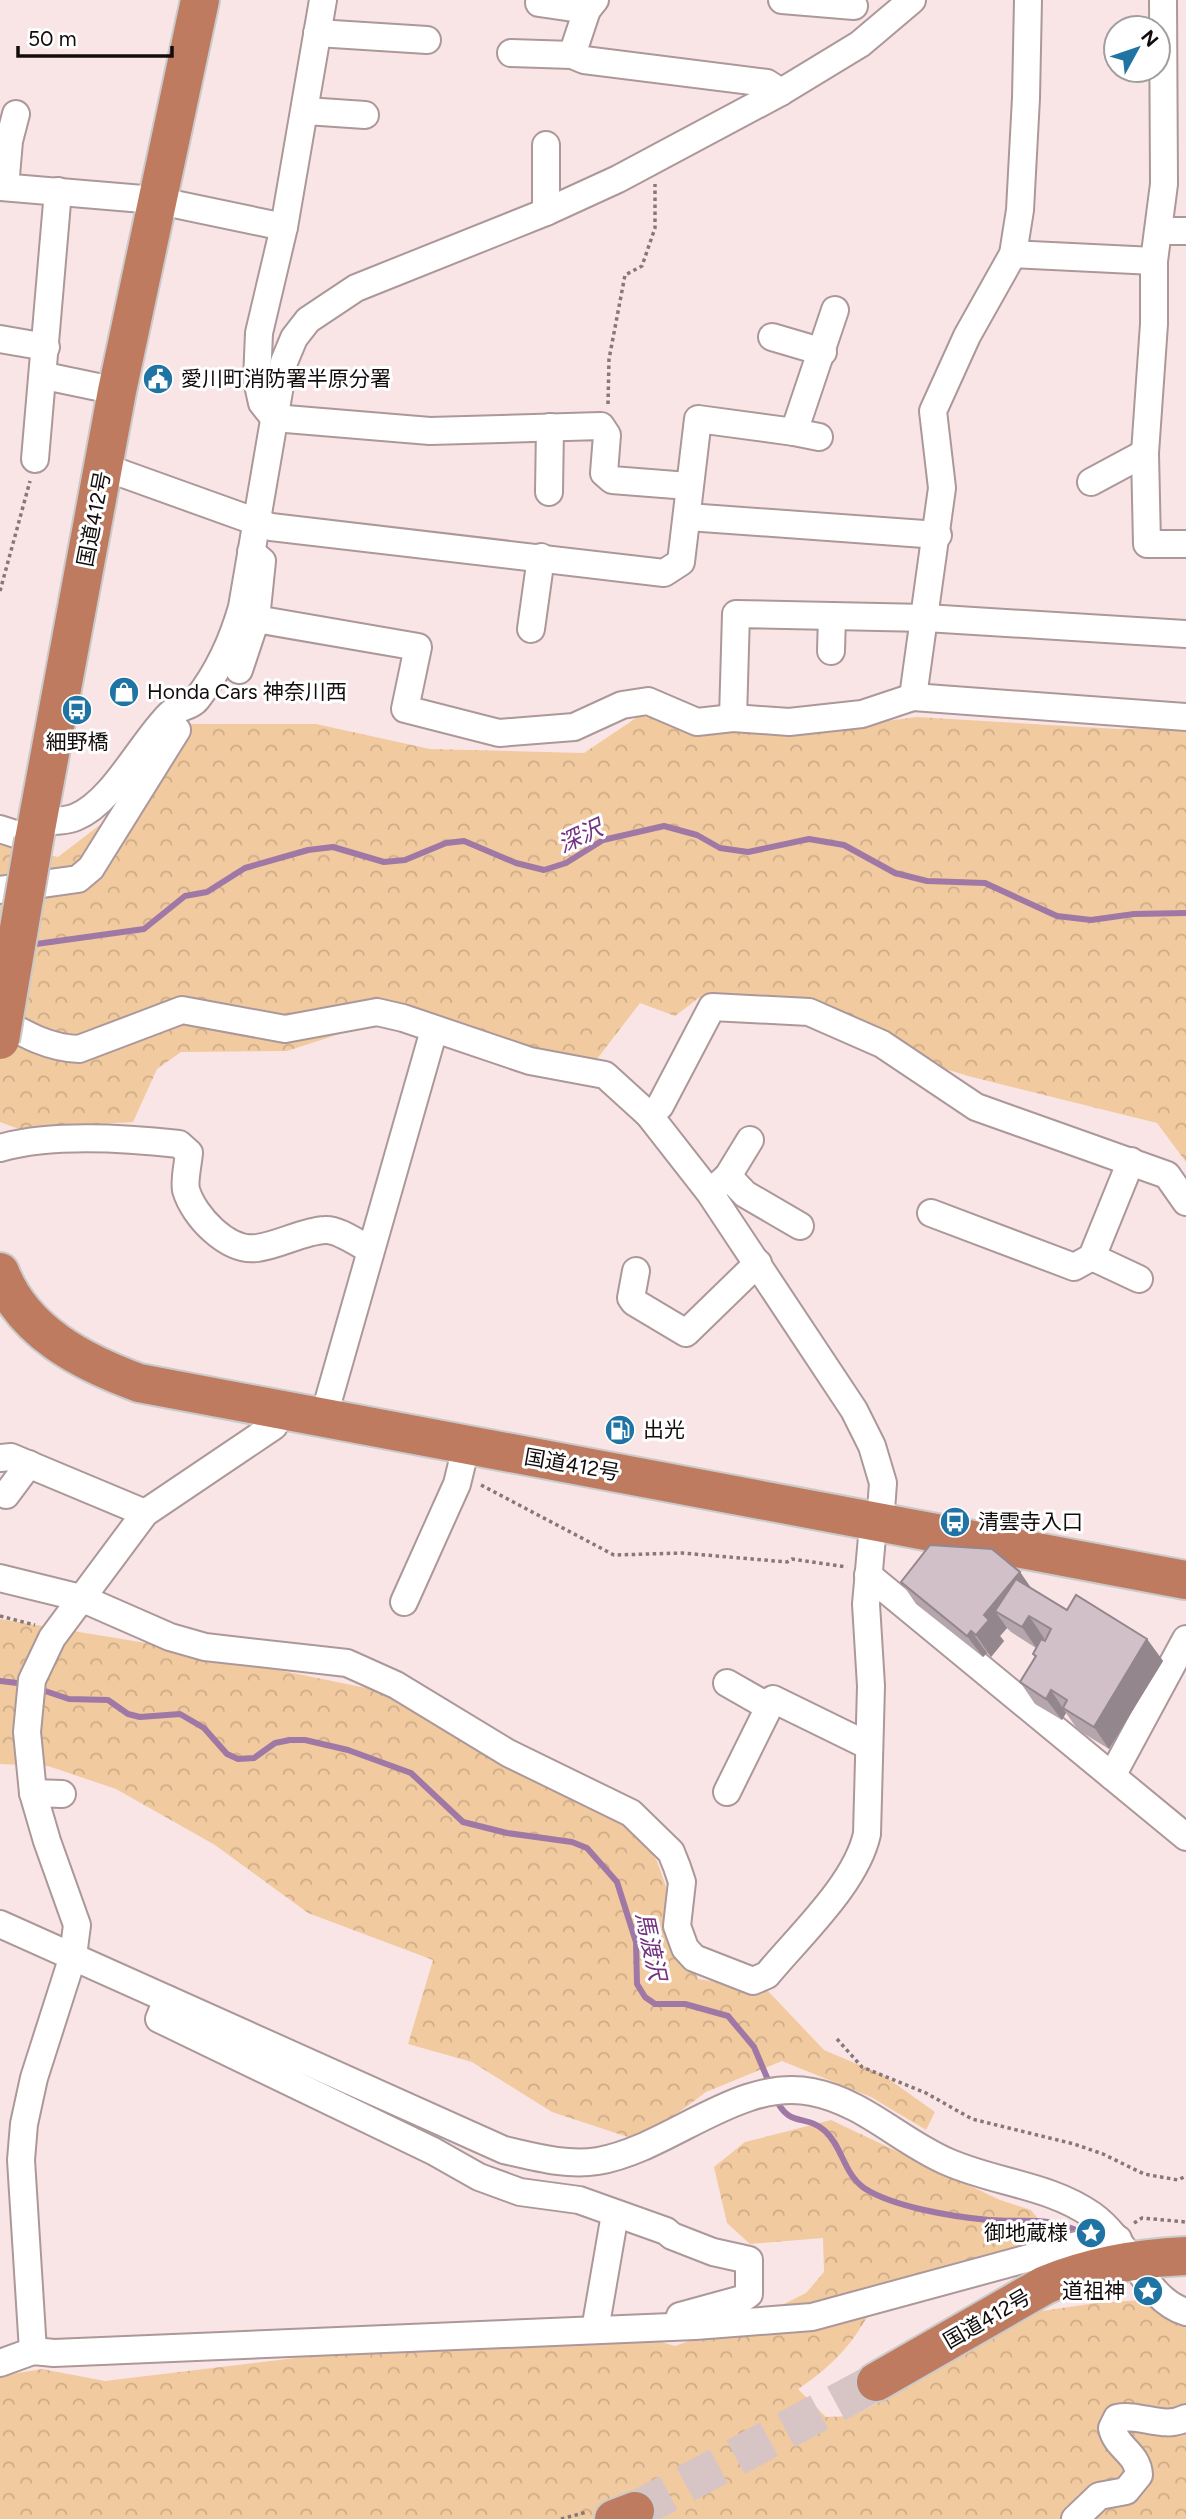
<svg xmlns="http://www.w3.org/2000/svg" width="1186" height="2519" font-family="Figtree,'Noto Sans JP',sans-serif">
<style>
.forest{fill:url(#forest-crowns)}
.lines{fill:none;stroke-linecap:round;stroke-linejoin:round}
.stream{stroke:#a078a6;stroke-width:6}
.highway-tunnel{stroke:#d7c4c5;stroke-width:38;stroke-dasharray:38 19;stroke-linecap:butt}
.minor-casing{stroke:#ac9899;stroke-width:30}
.highway-casing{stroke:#cbcaca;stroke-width:42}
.path{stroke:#867878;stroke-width:3.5;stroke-dasharray:3.5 3.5;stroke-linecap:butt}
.minor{stroke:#fff;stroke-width:26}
.highway{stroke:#bf7b60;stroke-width:38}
.highway-bridge-casing{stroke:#cbcaca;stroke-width:42;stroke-linecap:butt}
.highway-bridge{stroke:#bf7b60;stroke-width:38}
.wall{fill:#b5a5ac}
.shaded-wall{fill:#93868c}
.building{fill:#d2c0c8;stroke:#93868c;stroke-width:2}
.labels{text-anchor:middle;stroke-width:6;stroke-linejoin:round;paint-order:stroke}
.poi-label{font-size:21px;fill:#130c0c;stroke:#fff;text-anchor:start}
.street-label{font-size:21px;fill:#130c0c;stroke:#fff}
.water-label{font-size:23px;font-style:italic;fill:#733280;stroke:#fff}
</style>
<defs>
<pattern id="forest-crowns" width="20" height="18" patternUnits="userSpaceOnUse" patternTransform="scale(1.75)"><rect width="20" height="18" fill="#f1ca9f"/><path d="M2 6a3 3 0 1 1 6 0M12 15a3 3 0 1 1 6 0" fill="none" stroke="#ceac88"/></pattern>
</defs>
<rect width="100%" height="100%" fill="#fae5e6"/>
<g class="forest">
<polygon points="639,716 795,733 917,717 1118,729 1186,727 1186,1162 1157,1123 968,1076 704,994 675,1016 640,1003 587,1072 415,1018 358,1028 287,1051 181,1052 157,1069 133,1122 19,1129 0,1122 0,843 58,857 101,824 182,724 316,724 430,749 584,753"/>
<polygon points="0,1619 146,1643 371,1689 528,1759 612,1791 657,1861 698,1979 767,1990 824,2050 883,2075 935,2112 926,2130 871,2097 782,2061 706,2092 640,2141 552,2112 472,2062 408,2044 433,1960 308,1913 215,1845 116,1789 48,1766 0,1764"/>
<path d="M831,2120L1000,2200L1031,2210L1052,2236L868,2315C851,2347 828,2369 798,2389L826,2417L852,2416L880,2402L934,2359L1014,2315L1096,2303L1186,2297V2519H0V2376L42,2369L105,2381L542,2328L598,2324L675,2346L764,2314L806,2293L824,2272L823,2238L750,2244L727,2223L714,2167L745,2142Z"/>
</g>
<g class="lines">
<g class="stream">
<polyline points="29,945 144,929 185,896 207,892 245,868 308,850 333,847 384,862 405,860 446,843 464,841 516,863 544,870 566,863 603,840 664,826 697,835 720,848 748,852 809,839 844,845 895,873 927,881 985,883 1057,916 1091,920 1134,914 1186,913"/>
<polyline points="0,1681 26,1684"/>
<polyline points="36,1688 69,1699 108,1700 128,1714 140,1717 180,1714 204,1728 227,1754 238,1759 254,1758 275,1743 290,1740 305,1740 348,1750 411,1773 463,1822 507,1833 572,1842 587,1848 617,1882 636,1942 637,1984 645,1997 655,2004 685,2004 728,2016 754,2047 771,2087"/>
<path d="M775,2097C789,2129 805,2113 825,2131C842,2146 844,2174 864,2188C893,2207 954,2217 989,2220C1029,2223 1042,2215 1083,2233"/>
</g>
<polyline class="highway-tunnel" points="635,2511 876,2382"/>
<g class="minor-casing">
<g id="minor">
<polyline points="323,0 284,227 259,333 257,380 262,403 274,418 430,431 601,426 607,435 604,473 612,480 688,486"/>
<polyline points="782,0 854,6"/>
<polyline points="1163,0 1164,184 1154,261 1154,324 1145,453 1147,544 1186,544"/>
<polyline points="539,3 587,10"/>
<polyline points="317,33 427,40"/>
<polyline points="511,53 572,55 584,60 767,83 781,92"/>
<polyline points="572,55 587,10 595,0"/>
<polyline points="306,111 365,115"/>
<polyline points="0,187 155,200 284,227"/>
<polyline points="5,187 9,141 16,114"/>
<polyline points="546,212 546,145"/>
<polyline points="1159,231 1186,231"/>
<polyline points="1013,254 1154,261"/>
<polyline points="772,337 823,352"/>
<polyline points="0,339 46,347"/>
<polyline points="45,376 117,391"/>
<polyline points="794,432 819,437"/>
<polyline points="35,459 58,191"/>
<polyline points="104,467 271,527 664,573 681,562 698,419 794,432 835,310"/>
<polyline points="1091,482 1145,453"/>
<polyline points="549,492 550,427"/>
<polyline points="688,517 938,535"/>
<polyline points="251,552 262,561 256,619 418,647 405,709 499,733 574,727 622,705 648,701 697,722 733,718 789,722 862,714 913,697 942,488 933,411 967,336 1013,254 1020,210 1026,98 1028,0"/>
<polyline points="531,629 541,557"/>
<polyline points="831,651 832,616"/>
<polyline points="239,670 256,619"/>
<polyline points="913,697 1186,717"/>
<polyline points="733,718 736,614 926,618 1186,634"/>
<path d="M38,821C51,821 64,822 76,817C113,802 142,741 170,714C177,707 191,707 197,699C218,672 233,639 242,607L284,362L294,338L308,320L356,288L546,212L618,179L781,92L860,44L912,0"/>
<polyline points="0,829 34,840"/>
<polyline points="0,890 78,879 91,868 177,730"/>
<path d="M0,1020C26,1035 49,1048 79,1049L182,1010L285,1029L377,1012L403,1018L530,1061L605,1075L649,1115L710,1193L854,1410L872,1446L883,1483L880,1524L872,1537L866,1604L871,1686L867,1834C856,1884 799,1936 767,1975L753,1981L694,1958L685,1948L677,1926L682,1882L677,1867L671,1852L631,1813L508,1753L396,1685L347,1663L205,1647L170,1637L81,1598L0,1578"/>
<polyline points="649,1115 660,1106 712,1007 809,1012 882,1044 976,1107 1167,1175 1186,1202"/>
<path d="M0,1148C52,1133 125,1138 179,1144L189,1153C188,1164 184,1180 186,1190C194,1217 228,1252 257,1248C280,1245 303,1231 325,1230C338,1229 357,1243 369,1249"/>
<polyline points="728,1176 745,1194 800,1226"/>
<polyline points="716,1187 728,1176 750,1140"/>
<polyline points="931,1213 1074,1267 1092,1257 1131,1161"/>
<polyline points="1092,1257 1139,1279"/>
<polyline points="636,1271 631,1298 634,1302 686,1333 758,1263"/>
<polyline points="323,1419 434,1030"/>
<polyline points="0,1458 11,1457 145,1513"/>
<polyline points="6,1495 29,1464"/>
<polyline points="868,1575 1186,1837"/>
<polyline points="404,1602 457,1484 466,1447"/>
<polyline points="727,1683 769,1707"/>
<polyline points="1112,1776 1186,1639"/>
<polyline points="727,1792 773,1699 869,1746"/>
<polyline points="33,1793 62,1794"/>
<path d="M0,1924L504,2150C535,2157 566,2166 598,2161C669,2149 739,2077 812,2092C864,2102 901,2142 948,2162C996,2183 1049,2185 1092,2215C1131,2243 1145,2300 1186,2312"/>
<polyline points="167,1999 159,2019 433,2151 479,2177 520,2192 579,2200 666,2231 672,2236 713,2252 749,2260 749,2294 742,2299 680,2316"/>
<polyline points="595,2330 615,2214"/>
<polyline points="33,2351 21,2160 24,2124 34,2078 73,1956 77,1925 47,1841 33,1793 27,1732 32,1680 52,1638 145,1513 274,1426 279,1411"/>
<polyline points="0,2363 33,2351 54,2353 695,2326 812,2317 1088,2242 1118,2239"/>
<path d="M1075,2519L1099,2496L1126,2491L1139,2475C1138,2453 1116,2448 1112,2428L1117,2418C1140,2413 1164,2430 1186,2418"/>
</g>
</g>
<g class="highway-casing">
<g id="highway">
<polyline points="34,840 117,391 200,0"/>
<path d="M0,1272C23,1332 82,1362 139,1383L1186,1580"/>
<path d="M876,2382L1045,2285C1091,2266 1136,2258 1186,2256"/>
<polyline points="614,2519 635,2511"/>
</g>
</g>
<g class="path">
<polyline points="608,404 609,359 625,275 642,266 655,228 655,184"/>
<polyline points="0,591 30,481"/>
<polyline points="481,1485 614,1555 682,1553 787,1562 792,1559 847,1567"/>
<polyline points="0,1616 35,1625"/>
<polyline points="837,2039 862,2067 926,2093 972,2119 1074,2144 1103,2154 1144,2174 1178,2180 1186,2176"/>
<polyline points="1134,2223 1142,2218 1186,2222"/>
<polyline points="561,2519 587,2512"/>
</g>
<use href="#minor" class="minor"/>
<use href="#highway" class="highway"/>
<g class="highway-bridge-casing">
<polyline id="highway-bridge" points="0,1040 34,840"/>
</g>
<use href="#highway-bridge" class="highway-bridge"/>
</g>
<polygon class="wall" points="1020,1572 1032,1589 1067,1610 1147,1639 1163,1661 1109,1749 1078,1730 1066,1713 1062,1720 1035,1704 1020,1682 1035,1658 1033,1654 1036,1648 1011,1632 1007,1628 1000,1636 1004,1641 991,1657 987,1653 983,1657 916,1604 901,1582"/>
<g class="shaded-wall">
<polygon points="1020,1572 1035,1594 995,1611 1007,1628 1000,1636 1004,1641 991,1657 976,1635 984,1615"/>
<polygon points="1029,1616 1044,1638 1037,1649 1022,1627"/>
<polygon points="971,1631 987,1653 983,1657 967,1636"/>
<polygon points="1147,1639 1163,1661 1109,1749 1094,1727"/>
<polygon points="1051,1690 1066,1713 1062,1720 1046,1699"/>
</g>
<g class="building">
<polygon points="930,1545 992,1549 1020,1572 984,1615 989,1620 976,1635 971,1631 967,1636 901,1582"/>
<polygon points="1016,1579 1067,1610 1076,1595 1147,1639 1094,1727 1063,1708 1067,1700 1051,1690 1046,1699 1020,1682 1036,1656 1033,1654 1041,1639 1045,1641 1051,1629 1029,1616 1022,1627 995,1611"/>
</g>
<defs>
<g id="civic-disc" transform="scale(1.575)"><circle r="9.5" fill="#1f74a4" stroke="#fff"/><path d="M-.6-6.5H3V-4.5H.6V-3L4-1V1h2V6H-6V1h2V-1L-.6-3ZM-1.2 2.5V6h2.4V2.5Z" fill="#fff"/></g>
<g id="shop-disc" transform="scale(1.575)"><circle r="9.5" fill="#1f74a4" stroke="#fff"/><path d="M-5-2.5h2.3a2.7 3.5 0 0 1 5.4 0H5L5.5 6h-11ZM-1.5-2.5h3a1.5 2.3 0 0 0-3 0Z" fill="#fff"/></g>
<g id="bus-disc" transform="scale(1.575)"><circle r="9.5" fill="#1f74a4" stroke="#fff"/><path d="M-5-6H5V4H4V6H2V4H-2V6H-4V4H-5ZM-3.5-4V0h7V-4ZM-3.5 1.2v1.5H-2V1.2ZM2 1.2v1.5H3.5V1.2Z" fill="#fff"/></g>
<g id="fuel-disc" transform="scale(1.575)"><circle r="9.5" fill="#1f74a4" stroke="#fff"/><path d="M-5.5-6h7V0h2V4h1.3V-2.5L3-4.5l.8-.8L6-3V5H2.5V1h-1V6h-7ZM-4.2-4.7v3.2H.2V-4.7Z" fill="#fff"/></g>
<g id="sight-disc" transform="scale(1.575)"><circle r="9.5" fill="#1f74a4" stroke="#fff"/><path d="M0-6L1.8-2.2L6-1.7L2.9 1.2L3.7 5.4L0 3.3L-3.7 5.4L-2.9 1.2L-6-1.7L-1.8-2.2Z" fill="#fff"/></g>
</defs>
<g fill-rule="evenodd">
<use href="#civic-disc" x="158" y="379"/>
<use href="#shop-disc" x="124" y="692"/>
<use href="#bus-disc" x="77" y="710"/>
<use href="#fuel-disc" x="620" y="1430"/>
<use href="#bus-disc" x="955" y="1522"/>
<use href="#sight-disc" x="1091" y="2233"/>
<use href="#sight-disc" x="1148" y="2291"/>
</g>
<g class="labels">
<g class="poi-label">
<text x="181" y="386">愛川町消防署半原分署</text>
<text x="147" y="699">Honda Cars 神奈川西</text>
<text x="77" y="749" text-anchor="middle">細野橋</text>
<text x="643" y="1437">出光</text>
<text x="978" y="1529">清雲寺入口</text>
<text x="1068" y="2240" text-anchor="end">御地蔵様</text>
<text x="1125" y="2298" text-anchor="end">道祖神</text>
</g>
<g class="street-label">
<text transform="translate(94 519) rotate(-79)" y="7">国道412号</text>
<text transform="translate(572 1465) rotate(10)" y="7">国道412号</text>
<text transform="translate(987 2319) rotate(-30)" y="7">国道412号</text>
</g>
<g class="water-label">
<text transform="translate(580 836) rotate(-25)" y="8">深沢</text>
<text transform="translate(651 1946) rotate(78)" y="8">馬渡沢</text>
</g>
</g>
<g transform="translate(1137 49) rotate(50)"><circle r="33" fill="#ffffff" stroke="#a19e9e" stroke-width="2"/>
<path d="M0-5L12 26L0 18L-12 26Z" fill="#1f74a4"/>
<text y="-10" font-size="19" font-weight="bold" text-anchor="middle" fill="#130c0c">N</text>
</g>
<path d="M18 46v10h154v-10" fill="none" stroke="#130c0c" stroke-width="3.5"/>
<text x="28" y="46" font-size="21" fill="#130c0c" stroke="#ffffff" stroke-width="5" paint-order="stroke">50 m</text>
</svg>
